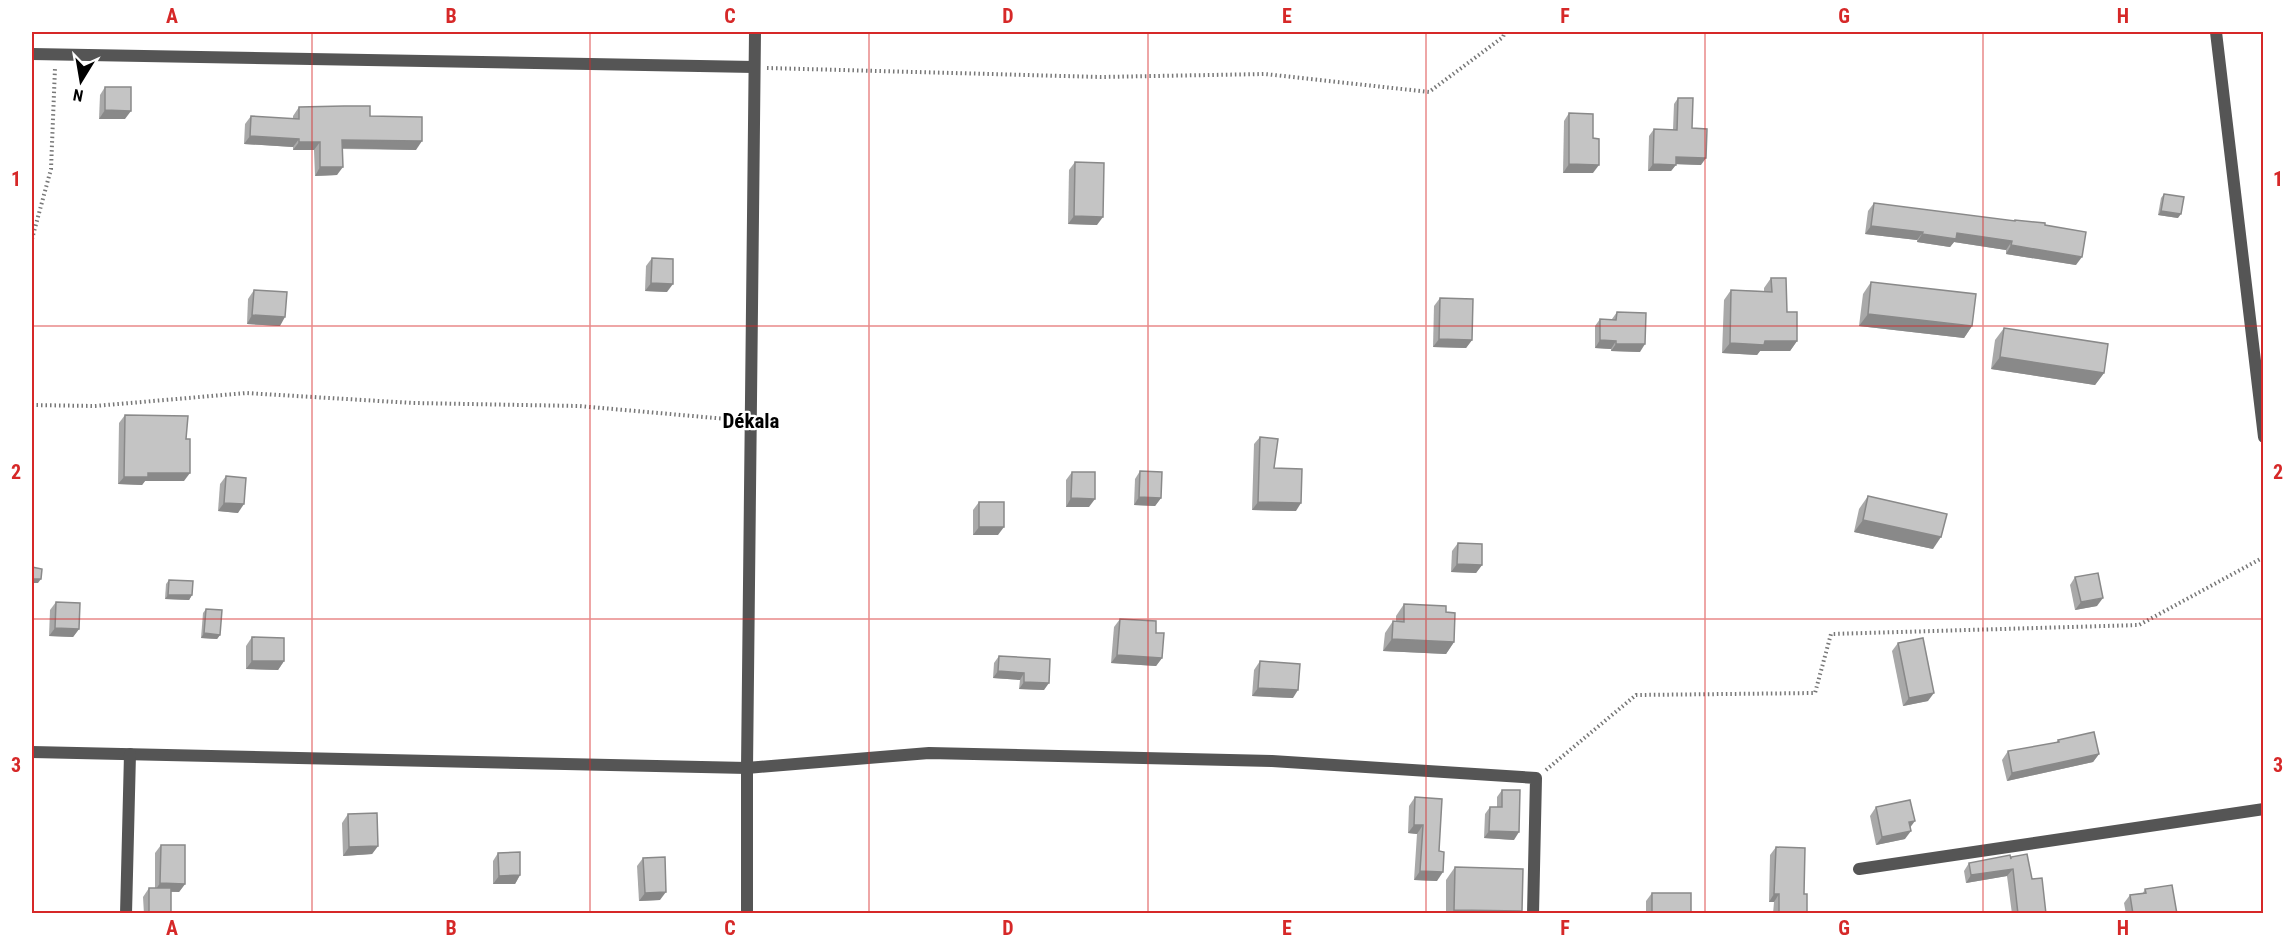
<svg xmlns="http://www.w3.org/2000/svg" width="2295" height="945" font-family="'Roboto Condensed',sans-serif">
<style>
.lines{fill:none;stroke-linecap:round;stroke-linejoin:round}
.path{stroke:#777;stroke-width:4;stroke-dasharray:1.5 3;stroke-linecap:butt}
.minor{stroke:#555;stroke-width:12}
.wall{fill:#a9a9a9}
.shaded-wall{fill:#898989}
.building{fill:#c4c4c4;stroke:#898989;stroke-width:1.5}
.grid{fill:none;stroke:#d62828;stroke-width:1.5;stroke-opacity:0.55}
.labels{text-anchor:middle;stroke-width:4.5;stroke-linejoin:round;paint-order:stroke}
.quarter-label{font-size:21px;font-weight:bold;fill:#000;stroke:#fff}
.neatline{fill:none;stroke:#d62828;stroke-width:2}
.grid-label{font-size:20px;text-anchor:middle;font-weight:bold;fill:#d62828}
</style>
<rect width="100%" height="100%" fill="#fff"/>
<g class="lines">
<g class="path">
<polyline points="767,68 1101,77 1265,74 1429,92 1503,37 1505,32"/>
<polyline points="32,239 51,169 55,68"/>
<polyline points="32,405 95,406 246,393 413,403 579,406 738,420"/>
<polyline points="1546,770 1636,695 1815,693 1831,634 2139,625 2264,557"/>
</g>
<g class="minor">
<polyline points="2216,32 2264,437"/>
<polyline points="32,54 754,67"/>
<polyline points="32,752 747,768 929,753 1272,761 1536,778 1533,914"/>
<polyline points="1859,869 2264,809"/>
<polyline points="126,914 130,754"/>
<polyline points="747,914 747,768 755,32"/>
</g>
</g>
<g class="wall">
<polygon points="105,87 125,119 99,119 100,95"/>
<polygon points="1678,98 1692,128 1701,165 1676,164 1671,171 1648,171 1649,136 1654,129 1673,130 1674,104"/>
<polygon points="299,107 370,116 416,150 342,149 337,175 315,176 314,150 293,150 293,147 244,144 245,124 251,116 293,119 293,116"/>
<polygon points="1569,113 1593,138 1593,173 1563,173 1564,121"/>
<polygon points="1075,162 1097,225 1068,224 1069,170"/>
<polygon points="2164,194 2178,218 2158,215 2161,198"/>
<polygon points="1874,203 2014,221 2015,220 2045,225 2076,265 2006,254 2006,250 1954,242 1950,247 1917,242 1917,240 1865,234 1868,211"/>
<polygon points="652,258 667,292 645,291 646,266"/>
<polygon points="1771,278 1787,312 1797,341 1790,351 1760,351 1757,355 1722,353 1724,300 1731,290 1764,291 1764,288"/>
<polygon points="1871,282 1972,326 1964,338 1859,326 1863,294"/>
<polygon points="254,290 280,326 247,324 248,299"/>
<polygon points="1440,298 1472,340 1466,348 1433,347 1434,306"/>
<polygon points="1617,312 1640,352 1611,351 1611,349 1595,348 1595,326 1600,319 1612,319"/>
<polygon points="2004,328 2104,373 2095,385 1991,369 1995,340"/>
<polygon points="125,415 186,439 184,481 145,481 142,485 118,484 119,423"/>
<polygon points="1260,437 1274,468 1296,511 1252,510 1254,444"/>
<polygon points="1140,471 1161,498 1155,506 1134,505 1135,479"/>
<polygon points="1072,472 1089,507 1066,507 1066,480"/>
<polygon points="226,476 238,513 218,511 220,484"/>
<polygon points="1868,496 1933,549 1854,532 1859,509"/>
<polygon points="979,502 998,535 973,535 973,510"/>
<polygon points="1458,543 1482,565 1476,573 1451,572 1452,551"/>
<polygon points="2075,577 2097,606 2075,610 2070,585"/>
<polygon points="169,580 192,595 189,600 165,599 166,584"/>
<polygon points="56,602 79,629 73,637 49,636 50,610"/>
<polygon points="1404,604 1446,612 1454,642 1446,654 1383,651 1385,633 1393,621 1396,622 1396,616"/>
<polygon points="206,609 220,635 217,639 201,638 203,613"/>
<polygon points="1120,619 1156,633 1162,658 1156,666 1111,663 1114,627"/>
<polygon points="252,637 284,661 278,670 246,669 246,646"/>
<polygon points="1898,643 1928,701 1903,706 1892,651"/>
<polygon points="999,656 1050,659 1044,690 1019,689 1020,680 993,678 994,663"/>
<polygon points="1260,661 1293,698 1252,696 1254,670"/>
<polygon points="2058,740 2099,754 2093,762 2007,781 2002,760 2008,751 2056,743"/>
<polygon points="1502,790 1514,840 1484,838 1485,814 1490,807 1497,807 1497,797"/>
<polygon points="1415,797 1437,881 1414,880 1417,834 1408,833 1409,806"/>
<polygon points="1876,807 1905,839 1876,845 1870,816"/>
<polygon points="348,814 378,846 372,854 343,856 342,823"/>
<polygon points="161,845 185,884 179,892 171,892 171,914 144,914 143,897 149,888 155,888 155,853"/>
<polygon points="1776,847 1804,894 1807,914 1773,914 1774,902 1769,902 1770,855"/>
<polygon points="498,853 520,875 515,884 493,884 493,861"/>
<polygon points="2011,857 2032,879 2046,914 2012,914 2007,876 1966,883 1964,871 1969,863"/>
<polygon points="643,858 660,900 639,901 637,866"/>
<polygon points="1455,867 1522,911 1521,914 1446,914 1446,880"/>
<polygon points="2145,889 2177,914 2126,914 2124,903 2130,895 2143,893"/>
<polygon points="1652,893 1691,914 1646,914 1646,901"/>
</g>
<g class="shaded-wall">
<polygon points="105,110 131,111 125,119 99,119"/>
<polygon points="250,136 299,139 293,147 244,144"/>
<polygon points="342,140 422,141 416,150 336,148"/>
<polygon points="299,142 320,142 314,150 293,150"/>
<polygon points="1676,157 1706,158 1701,165 1672,164"/>
<polygon points="1569,164 1599,165 1593,173 1563,173"/>
<polygon points="1653,164 1676,165 1671,171 1648,171"/>
<polygon points="320,167 343,167 337,175 315,176"/>
<polygon points="2161,211 2181,214 2178,218 2158,215"/>
<polygon points="1074,216 1103,217 1097,225 1068,224"/>
<polygon points="1871,226 1923,232 1917,240 1865,234"/>
<polygon points="1957,233 2012,241 2006,250 1954,242 1950,247 1917,242 1922,234"/>
<polygon points="2011,245 2082,257 2076,265 2006,254"/>
<polygon points="651,283 673,284 667,292 645,291"/>
<polygon points="1868,314 1972,326 1964,338 1859,326"/>
<polygon points="252,315 285,317 280,326 247,324"/>
<polygon points="1439,339 1472,340 1466,348 1433,347"/>
<polygon points="1600,340 1616,341 1611,349 1595,348"/>
<polygon points="1765,341 1797,341 1790,351 1760,351 1757,355 1722,353 1730,343"/>
<polygon points="1616,344 1645,344 1640,352 1611,351"/>
<polygon points="2000,357 2104,373 2095,385 1991,369"/>
<polygon points="148,473 190,473 184,481 145,481 142,485 118,484 124,477"/>
<polygon points="1139,497 1161,498 1155,506 1134,505"/>
<polygon points="1071,498 1095,499 1089,507 1066,507"/>
<polygon points="1258,502 1301,503 1296,511 1252,510"/>
<polygon points="224,503 244,504 238,513 218,511"/>
<polygon points="1863,520 1941,537 1933,549 1854,532"/>
<polygon points="979,527 1004,527 998,535 973,535"/>
<polygon points="1457,564 1482,565 1476,573 1451,572"/>
<polygon points="32,579 41,579 38,583 32,583"/>
<polygon points="168,595 192,595 189,600 165,599"/>
<polygon points="2103,598 2097,606 2075,610 2081,602"/>
<polygon points="55,628 79,629 73,637 49,636"/>
<polygon points="204,633 220,635 217,639 201,638"/>
<polygon points="1392,639 1454,642 1446,654 1383,651"/>
<polygon points="1117,655 1162,658 1156,666 1111,663"/>
<polygon points="252,661 284,661 278,670 246,669"/>
<polygon points="998,671 1024,673 1020,680 993,678"/>
<polygon points="1024,682 1049,683 1044,690 1019,689"/>
<polygon points="1258,688 1298,690 1293,698 1252,696"/>
<polygon points="1934,693 1928,701 1903,706 1909,698"/>
<polygon points="2099,754 2093,762 2007,781 2012,773"/>
<polygon points="1915,821 1909,829 1909,822"/>
<polygon points="1414,825 1423,825 1417,834 1408,833"/>
<polygon points="1489,831 1519,832 1514,840 1484,838"/>
<polygon points="1911,831 1905,839 1876,845 1882,837"/>
<polygon points="378,846 372,854 343,856 349,847"/>
<polygon points="2013,869 2007,876 1966,883 1971,875"/>
<polygon points="1420,871 1443,872 1437,881 1414,880"/>
<polygon points="520,875 515,884 493,884 499,876"/>
<polygon points="160,883 185,884 179,892 155,891"/>
<polygon points="666,892 660,900 639,901 645,893"/>
<polygon points="1774,894 1779,894 1774,902 1769,902"/>
<polygon points="1454,910 1522,911 1521,914 1451,914"/>
</g>
<g class="building">
<polygon points="105,87 131,87 131,111 105,110"/>
<polygon points="1678,98 1693,98 1692,128 1707,129 1706,158 1676,157 1676,165 1653,164 1654,129 1677,130"/>
<polygon points="344,106 370,106 370,116 422,117 422,141 342,140 343,167 320,167 320,142 299,142 299,139 250,136 251,116 299,119 299,107"/>
<polygon points="1569,113 1593,114 1593,138 1599,139 1599,165 1569,164"/>
<polygon points="1075,162 1104,163 1103,217 1074,216"/>
<polygon points="2164,194 2184,197 2181,214 2161,211"/>
<polygon points="1874,203 2015,221 2015,220 2045,223 2045,225 2086,232 2082,257 2011,245 2012,241 1957,233 1956,239 1922,234 1923,232 1871,226"/>
<polygon points="652,258 673,259 673,284 651,283"/>
<polygon points="1771,278 1786,278 1787,312 1797,312 1797,341 1765,341 1764,345 1730,343 1731,290 1772,292"/>
<polygon points="1871,282 1976,294 1972,326 1868,314"/>
<polygon points="254,290 287,292 285,317 252,315"/>
<polygon points="1440,298 1473,299 1472,340 1439,339"/>
<polygon points="1617,312 1646,313 1645,344 1616,344 1616,341 1600,340 1600,319 1616,320"/>
<polygon points="2004,328 2108,344 2104,373 2000,357"/>
<polygon points="125,415 188,416 186,439 190,439 190,473 148,473 148,477 124,477"/>
<polygon points="1260,437 1278,439 1274,468 1302,469 1301,503 1258,502"/>
<polygon points="1140,471 1162,472 1161,498 1139,497"/>
<polygon points="1072,472 1095,472 1095,499 1071,498"/>
<polygon points="226,476 246,478 244,504 224,503"/>
<polygon points="1868,496 1947,514 1941,537 1863,520"/>
<rect x="979" y="502" width="25" height="25"/>
<polygon points="1458,543 1482,544 1482,565 1457,564"/>
<polygon points="32,567 42,569 41,579 32,579"/>
<polygon points="2098,573 2103,598 2081,602 2075,577"/>
<polygon points="169,580 193,581 192,595 168,595"/>
<polygon points="56,602 80,603 79,629 55,628"/>
<polygon points="1404,604 1446,606 1446,612 1455,613 1454,642 1392,639 1393,621 1404,622"/>
<polygon points="206,609 222,610 220,635 204,633"/>
<polygon points="1120,619 1156,621 1156,633 1164,633 1162,658 1117,655"/>
<polygon points="252,637 284,638 284,661 252,661"/>
<polygon points="1923,638 1934,693 1909,698 1898,643"/>
<polygon points="999,656 1050,659 1049,683 1024,682 1024,673 998,671"/>
<polygon points="1260,661 1300,664 1298,690 1258,688"/>
<polygon points="2094,732 2099,754 2012,773 2008,751 2059,742 2058,740"/>
<polygon points="1502,790 1520,790 1519,832 1489,831 1490,807 1502,807"/>
<polygon points="1415,797 1442,799 1439,851 1444,852 1443,872 1420,871 1423,825 1414,825"/>
<polygon points="1910,800 1915,821 1909,822 1911,831 1882,837 1876,807"/>
<polygon points="377,813 378,846 349,847 348,814"/>
<polygon points="161,845 185,845 185,884 160,883"/>
<polygon points="1776,847 1805,848 1804,894 1807,894 1807,914 1779,914 1779,894 1774,894"/>
<polygon points="520,852 520,875 499,876 498,853"/>
<polygon points="2027,854 2032,879 2042,878 2046,914 2018,914 2013,869 1971,875 1969,863 2010,855 2011,859 2011,857"/>
<polygon points="665,857 666,892 645,893 643,858"/>
<polygon points="1455,867 1523,869 1522,911 1454,910"/>
<polygon points="2172,885 2177,914 2133,914 2130,895 2146,893 2145,889"/>
<rect x="149" y="888" width="22" height="26"/>
<rect x="1652" y="893" width="39" height="21"/>
</g>
<path class="grid" d="M312,32V914M590,32V914M869,32V914M1148,32V914M1426,32V914M1705,32V914M1983,32V914M32,326H2264M32,619H2264"/>
<g class="labels">
<g class="quarter-label">
<text x="751" y="428">Dékala</text>
</g>
</g>
<rect width="2295" height="945" fill="none" stroke="#ffffff" stroke-width="66"/>
<g transform="translate(81 81) rotate(191)" stroke="#ffffff" stroke-width="4.5" paint-order="stroke">
<path d="M0-4.5L10 22L0 15L-10 22Z" fill="#000000"/>
<text y="-9" font-size="16" font-weight="bold" text-anchor="middle" fill="#000000">N</text>
</g>
<rect x="33" y="33" width="2229" height="879" class="neatline"/>
<g class="grid-label">
<text x="172" y="23">A</text>
<text x="451" y="23">B</text>
<text x="730" y="23">C</text>
<text x="1008" y="23">D</text>
<text x="1287" y="23">E</text>
<text x="1565" y="23">F</text>
<text x="1844" y="23">G</text>
<text x="2123" y="23">H</text>
<text x="16" y="186">1</text>
<text x="2278" y="186">1</text>
<text x="16" y="479">2</text>
<text x="2278" y="479">2</text>
<text x="16" y="772">3</text>
<text x="2278" y="772">3</text>
<text x="172" y="935">A</text>
<text x="451" y="935">B</text>
<text x="730" y="935">C</text>
<text x="1008" y="935">D</text>
<text x="1287" y="935">E</text>
<text x="1565" y="935">F</text>
<text x="1844" y="935">G</text>
<text x="2123" y="935">H</text>
</g>
</svg>
